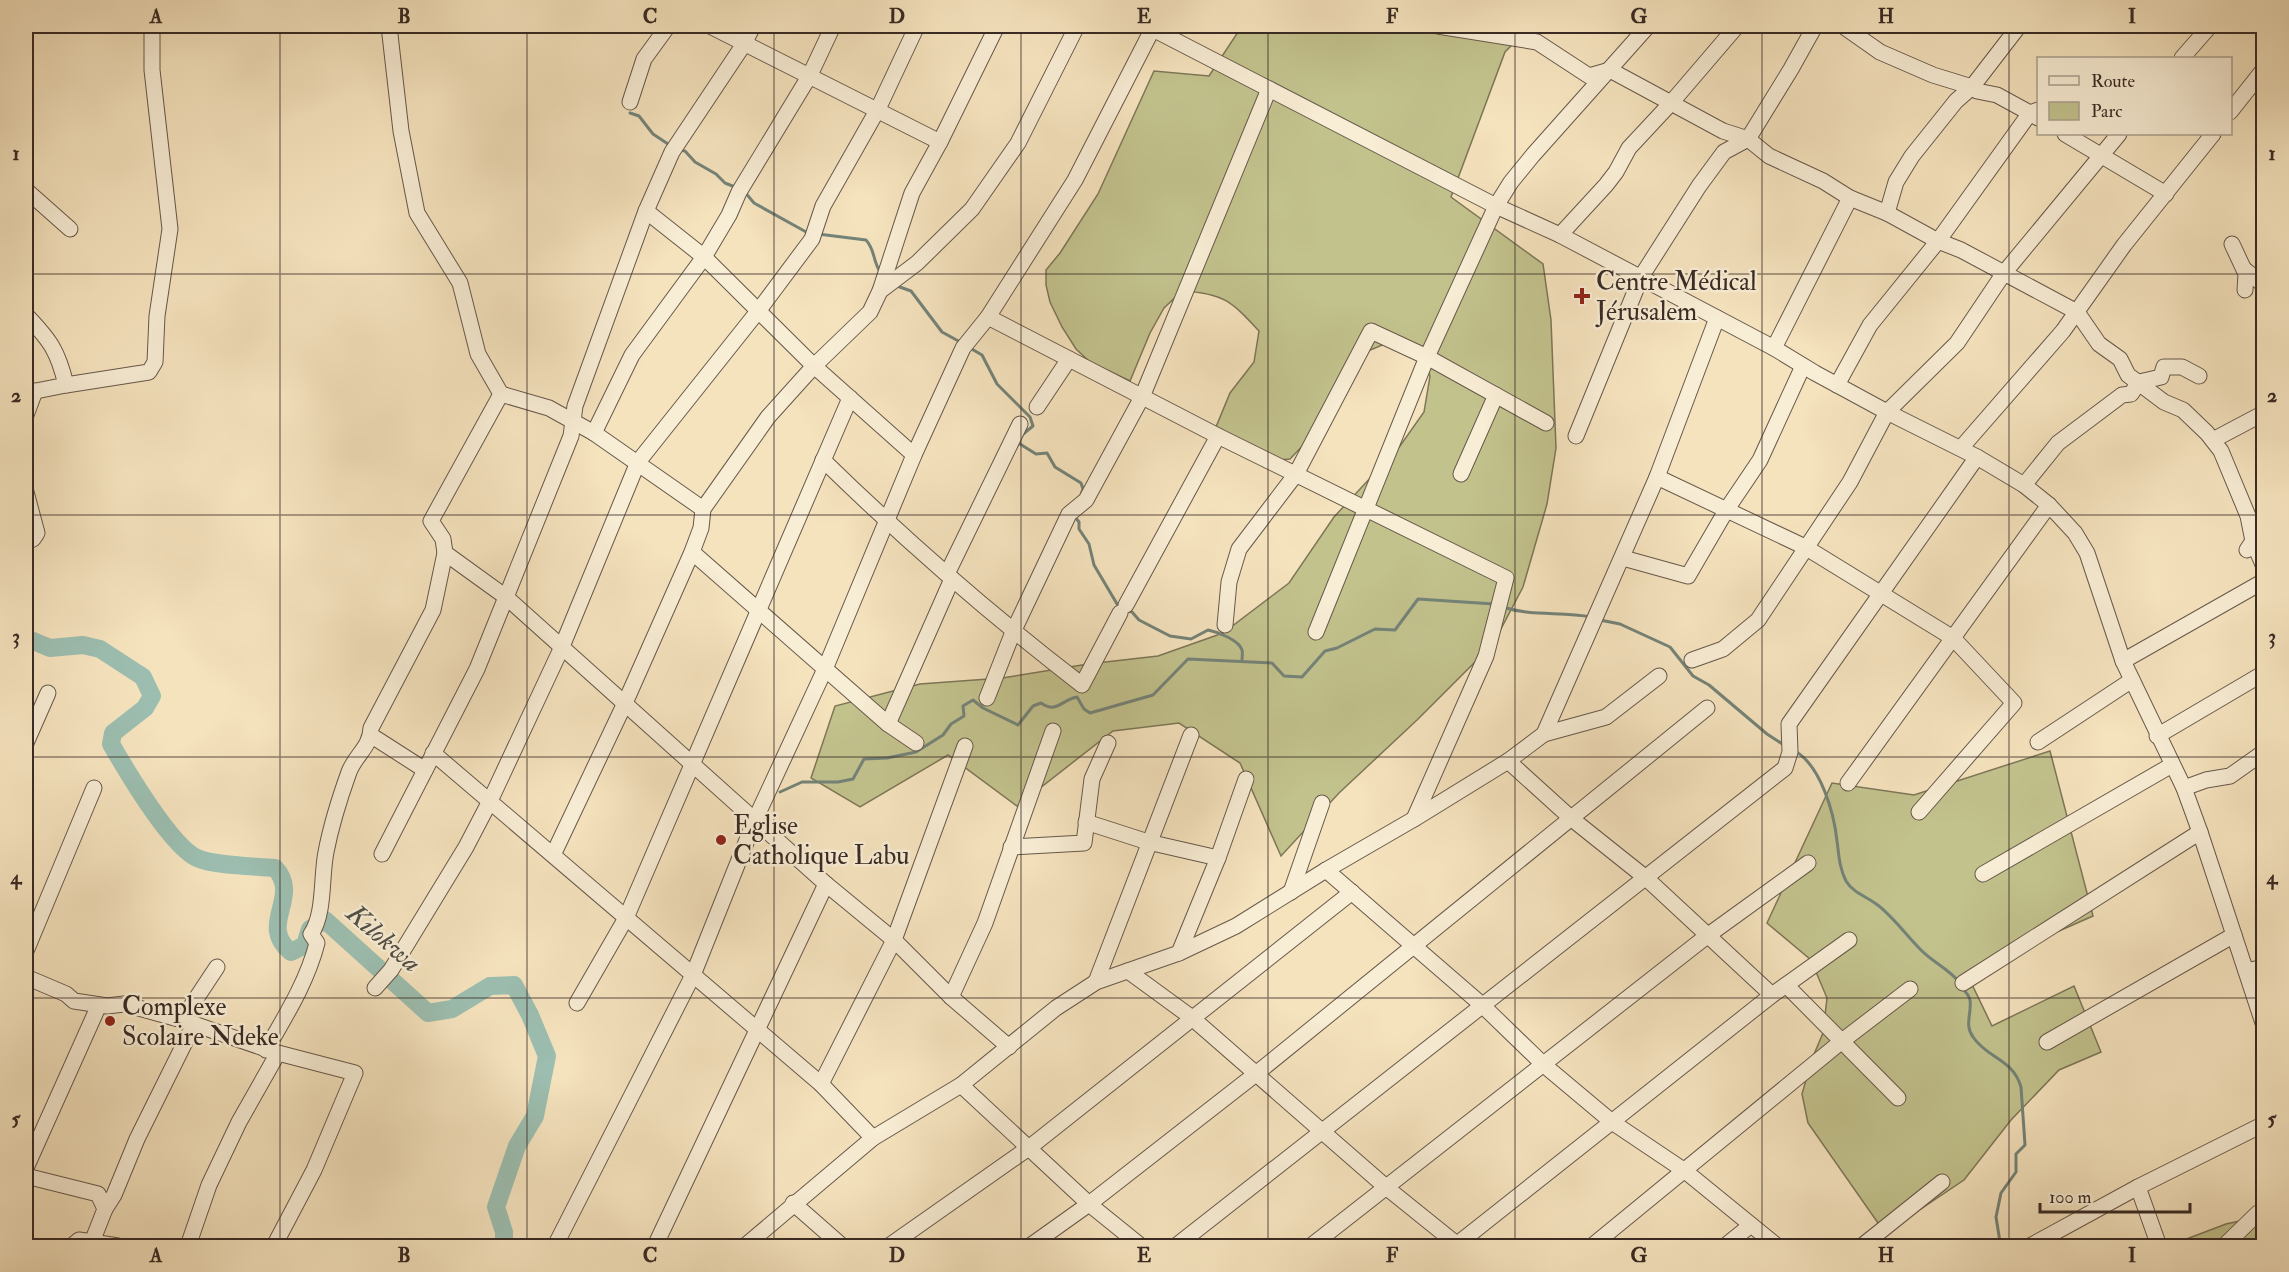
<svg xmlns="http://www.w3.org/2000/svg" width="2289" height="1272" font-family="'IM FELL Double Pica',serif">
<style>
.green{fill:#c2c28d;stroke:#7d7658;stroke-width:1.5}
.lines{fill:none;stroke-linecap:round;stroke-linejoin:round}
.stream{stroke:#748378;stroke-width:3}
.river{stroke:#9cbeb0;stroke-width:18}
.minor-casing{stroke:#67584a;stroke-width:17}
.minor{stroke:#f8edd5;stroke-width:15}
.grid{fill:none;stroke:#382a24;stroke-width:1.5;stroke-opacity:0.55}
.poi-dot{fill:#8f2418;stroke:#f8edd5;stroke-width:2}
.labels{text-anchor:middle;stroke-width:5;stroke-linejoin:round;paint-order:stroke}
.poi-label{font-size:26px;fill:#382a24;stroke:#f8edd5;text-anchor:start}
.water-label{font-size:27px;font-style:italic;fill:#514f47;stroke:#f8edd5}
.neatline{fill:none;stroke:#382a24;stroke-width:2}
.grid-label{font-size:20px;text-anchor:middle;font-weight:bold;fill:#382a24}
</style>
<rect width="100%" height="100%" fill="#f5e3be"/>
<filter id="stains"><feTurbulence type="fractalNoise" baseFrequency=".00333" numOctaves="4"/><feColorMatrix values="0 0 0 0 .2 0 0 0 0 .09 0 0 0 0 .02 0 0 0 .5 -.17"/></filter>
<radialGradient id="worn" r=".72"><stop offset=".6" stop-color="#630" stop-opacity="0"/><stop offset="1" stop-color="#630" stop-opacity=".3"/></radialGradient>
<g class="green">
<path d="M1242,26H1531L1505,52L1451,197L1543,264L1551,320L1556,448L1547,504L1523,587L1493,644L1417,720L1339,793L1281,856L1240,763L1179,723L1113,731L1017,806L948,755L860,807L811,778L835,706L920,684L1002,678L1088,664L1158,656L1223,633L1289,583L1334,517L1400,446L1424,412L1430,376L1420,351L1387,343L1351,358L1310,438L1290,459L1267,461L1216,427L1230,393L1254,362L1259,331C1232,302 1224,293 1182,291L1164,308L1150,333L1130,381L1090,362L1076,349L1062,327L1050,302L1046,285V270L1060,253L1098,194L1154,71L1209,76Z"/>
<polygon points="2050,751 2093,916 1966,972 1992,1026 2074,986 2101,1052 2059,1070 2011,1120 1964,1180 1885,1233 1808,1123 1802,1094 1812,1059 1823,1033 1827,998 1811,960 1767,923 1832,783 1914,795"/>
<polygon points="2263,1216 2263,1246 2168,1246 2226,1224"/>
</g>
<g class="lines">
<g class="stream">
<polyline points="630,113 639,116 653,134 671,146"/>
<polyline points="680,150 685,151 695,162 716,174 725,183 735,187"/>
<polyline points="744,191 754,203 808,233"/>
<path d="M818,234L866,240C876,251 872,261 881,273"/>
<polyline points="897,286 911,291 942,332 962,343"/>
<polyline points="970,348 982,355 997,384 1030,417 1033,426 1022,435"/>
<polyline points="1019,440 1020,444 1036,454 1047,453 1055,467 1081,483 1083,489 1081,495"/>
<polyline points="1075,517 1079,522 1079,529 1089,544 1094,565 1120,609"/>
<path d="M1503,607C1532,617 1562,611 1591,617"/>
<path d="M1127,611L1132,612L1139,620L1170,636L1191,639L1208,630C1218,632 1239,640 1242,650C1243,653 1242,656 1242,660"/>
<polyline points="1600,620 1620,624 1670,647 1693,676 1709,685 1767,734 1784,745"/>
<path d="M1795,751C1821,766 1834,813 1837,841C1839,855 1839,867 1846,881C1853,893 1868,897 1879,906C1895,919 1906,935 1920,949C1932,962 1948,968 1959,982"/>
<path d="M780,792L802,782H838L853,779L864,759L887,758L916,752L943,735L951,724L964,716L963,706L973,700L983,708L1018,725L1033,706L1041,703C1057,714 1061,700 1077,697L1084,709L1090,713L1153,695L1188,659L1272,663L1284,676L1302,677L1325,651L1337,648L1375,629L1395,630L1418,599L1494,604"/>
<path d="M1962,988C1965,991 1969,996 1970,1000C1972,1013 1964,1025 1973,1037C1988,1059 2013,1059 2021,1087L2025,1145L2016,1154V1172L2001,1193L1996,1217L2000,1242L1999,1246"/>
</g>
<path class="river" d="M26,638L50,648L83,645L100,649L143,677L152,696L145,708L113,733L111,744C126,770 171,846 197,858C214,866 255,866 275,868C302,897 257,925 291,952L305,945L310,929L325,920L428,1013L452,1009L490,986L514,985L530,1015L547,1056L535,1116L517,1146L496,1207L504,1232V1246"/>
<g class="minor-casing">
<g id="minor">
<polyline points="389,26 401,131 417,213 460,283 478,354 501,394 549,408 594,433 703,509"/>
<polyline points="710,26 940,142"/>
<polyline points="1147,26 1496,206 1560,235 1774,348 1815,373 1887,412 1977,457 2024,485 2049,505 2075,533 2087,553 2123,661 2184,788 2200,832 2264,1026"/>
<polyline points="1438,26 1537,42 1589,76 1610,70 1723,131 1748,139 1769,156 1823,181 1850,198 1887,213 1938,241 1961,250 2077,312 2099,344 2120,359 2128,375 2164,402 2183,410 2207,433 2221,451 2248,516 2253,541 2247,550"/>
<polyline points="1843,26 1880,52 1933,75 1972,87 1977,91 1997,95 2030,113 2038,110"/>
<polyline points="2182,58 2210,26"/>
<polyline points="630,102 644,59 668,26"/>
<polyline points="2230,112 2264,69"/>
<polyline points="2065,134 2166,194"/>
<polyline points="26,190 70,229"/>
<polyline points="646,211 704,257 814,366 914,455"/>
<polyline points="1887,213 1896,182 1912,156 1956,101 1972,87 2019,26"/>
<polyline points="1560,235 1606,185 1616,172 1629,148 1671,103 1737,26"/>
<polyline points="2232,244 2246,274 2245,290"/>
<polyline points="2245,270 2264,285"/>
<polyline points="880,291 912,193 940,142 997,26"/>
<path d="M26,315C50,340 58,351 66,385L26,393"/>
<polyline points="988,317 1218,436 1506,578 1486,656 1414,819"/>
<polyline points="1774,348 1850,198"/>
<polyline points="66,385 149,372 155,362 157,316 170,229 152,70 152,26"/>
<polyline points="1837,385 1870,325 1938,241 2030,113 2038,118"/>
<polyline points="1037,407 1069,359"/>
<polyline points="26,415 35,391"/>
<polyline points="594,433 632,355 704,257 729,215 739,192 810,75 833,26"/>
<polyline points="1576,436 1641,277 1699,186 1724,152 1748,139 1791,69 1815,26"/>
<polyline points="2213,440 2264,413"/>
<polyline points="1961,448 2063,331 2124,245 2213,134"/>
<path d="M823,460C905,540 991,615 1082,685L1120,613"/>
<polyline points="1461,474 1496,395"/>
<polyline points="1657,477 1805,547 1953,638 2014,703 1919,812"/>
<polyline points="2024,485 2058,443 2122,395 2131,394 2139,382 2161,377 2164,367 2182,367 2199,376"/>
<polyline points="26,492 37,533 33,539 26,542"/>
<polyline points="2253,541 2264,567"/>
<polyline points="692,552 888,724 916,743"/>
<polyline points="445,553 506,597 826,884 894,940 951,997 1009,1047"/>
<polyline points="1623,558 1688,576 1727,509 1760,460 1803,366"/>
<polyline points="947,574 1020,424"/>
<polyline points="1126,605 1218,436"/>
<polyline points="1225,625 1229,582 1239,549 1296,474 1371,331 1427,357 1546,423"/>
<polyline points="1316,632 1427,357 1496,206 1511,182 1533,155 1648,26"/>
<polyline points="1692,660 1723,649 1758,620 1850,482 1887,412 1957,343 2004,273 2119,134"/>
<polyline points="2123,661 2264,581"/>
<polyline points="987,698 1013,632 1069,514 1086,500 1142,397 1269,89"/>
<polyline points="888,724 952,579"/>
<polyline points="1544,734 1606,717 1659,676"/>
<polyline points="372,736 425,770"/>
<polyline points="2157,736 2264,673"/>
<polyline points="2038,742 2132,680"/>
<polyline points="26,743 48,693"/>
<polyline points="433,753 821,1084 873,1138"/>
<polyline points="1508,761 1572,819 1646,878 1772,995"/>
<polyline points="1848,783 2049,505"/>
<polyline points="2184,788 2206,780 2230,776 2264,752"/>
<polyline points="1086,822 1148,842 1218,858"/>
<polyline points="1011,847 1084,843 1092,779 1108,743"/>
<polyline points="382,854 477,669 571,436 575,406 646,211 672,152 744,44 753,26"/>
<polyline points="553,855 625,703 692,552 701,528 703,509 768,417 814,366 870,312 880,291 917,263 972,209 1018,143 1077,26"/>
<polyline points="1326,870 1482,1005 1544,1065 1612,1122 1685,1171 1777,1246"/>
<polyline points="1983,874 2172,765"/>
<polyline points="1291,892 1322,803"/>
<polyline points="26,951 94,788"/>
<polyline points="1179,953 1218,858 1246,779"/>
<polyline points="1128,971 1191,1017 1387,1188 1459,1246"/>
<polyline points="2246,971 2264,967"/>
<polyline points="26,977 66,994 74,1001 107,1006 124,1004 182,1020 278,1053 355,1073 314,1170 274,1246"/>
<polyline points="1096,982 1191,735"/>
<polyline points="1963,983 2200,832"/>
<polyline points="1786,985 1898,1098"/>
<polyline points="375,988 391,970 466,847 490,801 561,649 638,462 759,310 812,239 823,206 878,109 917,26"/>
<polyline points="951,997 985,923 1053,731"/>
<polyline points="577,1003 626,918 850,398"/>
<polyline points="182,1020 217,967"/>
<polyline points="2047,1042 2234,935"/>
<path d="M266,1050C286,1015 307,982 317,943L311,934C325,914 321,876 326,852C331,826 340,797 349,772C356,754 370,748 371,728L433,610L445,553L443,539L431,521L501,394"/>
<polyline points="821,1084 894,940 965,746"/>
<polyline points="961,1085 1089,1204 1141,1246"/>
<polyline points="26,1168 99,1005"/>
<polyline points="26,1176 98,1194 105,1209 92,1242"/>
<polyline points="2138,1187 2159,1246"/>
<polyline points="793,1203 842,1246"/>
<polyline points="105,1209 114,1195 137,1139 194,1024"/>
<polyline points="72,1246 79,1240 118,1246"/>
<polyline points="188,1246 209,1185 239,1122 278,1053"/>
<polyline points="555,1246 693,975 755,820 825,669 914,455 963,348 988,317 1075,180 1154,26"/>
<polyline points="655,1246 826,884"/>
<polyline points="745,1246 873,1138 961,1085 1056,1008 1096,982 1179,953 1236,926 1326,870 1414,819 1508,761 1544,734 1657,477 1717,318"/>
<polyline points="889,1246 1030,1147 1352,892"/>
<polyline points="1030,1246 1089,1204 1257,1073 1707,708"/>
<polyline points="1176,1246 1785,768 1790,752 1789,724 1977,457"/>
<polyline points="1311,1246 1707,936 1808,863"/>
<polyline points="1455,1246 1772,995 1849,940"/>
<polyline points="1592,1246 1842,1041 1910,989"/>
<polyline points="1725,1246 1751,1225"/>
<polyline points="1862,1246 1942,1182"/>
<polyline points="2030,1246 2138,1187 2264,1124"/>
<polyline points="2224,1246 2258,1213 2264,1210"/>
</g>
</g>
<use href="#minor" class="minor"/>
</g>
<path class="grid" d="M280,26V1246M527,26V1246M774,26V1246M1021,26V1246M1268,26V1246M1515,26V1246M1762,26V1246M2009,26V1246M26,274H2264M26,515H2264M26,757H2264M26,998H2264"/>
<g class="poi-dot">
<path d="M1579 287h6v6h6v6h-6v6h-6v-6h-6v-6h6z"/>
<circle cx="721" cy="840" r="6"/>
<circle cx="110" cy="1021" r="6"/>
</g>
<g class="labels">
<g class="poi-label">
<text x="1596" y="290">Centre Médical<tspan x="1596" dy="30">Jérusalem</tspan></text>
<text x="733" y="834">Eglise<tspan x="733" dy="30">Catholique Labu</tspan></text>
<text x="122" y="1015">Complexe<tspan x="122" dy="30">Scolaire Ndeke</tspan></text>
</g>
<g class="water-label">
<text transform="translate(384 938) rotate(41)" y="9">Kilokwa</text>
</g>
</g>
<rect width="2289" height="1272" fill="none" stroke="#f5e3be" stroke-width="66"/>
<rect x="2037" y="57" width="195" height="78" fill="#f8edd5" stroke="#ab9f8e" stroke-width="1.5"/>
<rect x="2049" y="76" width="30" height="9" fill="#f8edd5" stroke="#ab9f8e" stroke-width="1.5"/>
<text x="2091" y="87" font-size="18" fill="#382a24">Route</text>
<rect x="2049" y="102" width="30" height="18" fill="#c2c28d" stroke="#ab9f8e" stroke-width="1.5"/>
<text x="2091" y="117" font-size="18" fill="#382a24">Parc</text>
<path d="M2040 1203v9h150v-9" fill="none" stroke="#382a24" stroke-width="3"/>
<text x="2049" y="1203" font-size="18" fill="#382a24" stroke="#f8edd5" stroke-width="4.5" paint-order="stroke">100 m</text>
<rect x="33" y="33" width="2223" height="1206" class="neatline"/>
<g class="grid-label">
<text x="156" y="23">A</text>
<text x="404" y="23">B</text>
<text x="650" y="23">C</text>
<text x="897" y="23">D</text>
<text x="1144" y="23">E</text>
<text x="1392" y="23">F</text>
<text x="1639" y="23">G</text>
<text x="1886" y="23">H</text>
<text x="2132" y="23">I</text>
<text x="16" y="160">1</text>
<text x="2272" y="160">1</text>
<text x="16" y="402">2</text>
<text x="2272" y="402">2</text>
<text x="16" y="643">3</text>
<text x="2272" y="643">3</text>
<text x="16" y="884">4</text>
<text x="2272" y="884">4</text>
<text x="16" y="1125">5</text>
<text x="2272" y="1125">5</text>
<text x="156" y="1262">A</text>
<text x="404" y="1262">B</text>
<text x="650" y="1262">C</text>
<text x="897" y="1262">D</text>
<text x="1144" y="1262">E</text>
<text x="1392" y="1262">F</text>
<text x="1639" y="1262">G</text>
<text x="1886" y="1262">H</text>
<text x="2132" y="1262">I</text>
</g>
<rect width="100%" height="100%" filter="url(#stains)"/>
<rect width="100%" height="100%" fill="url(#worn)"/>
</svg>
